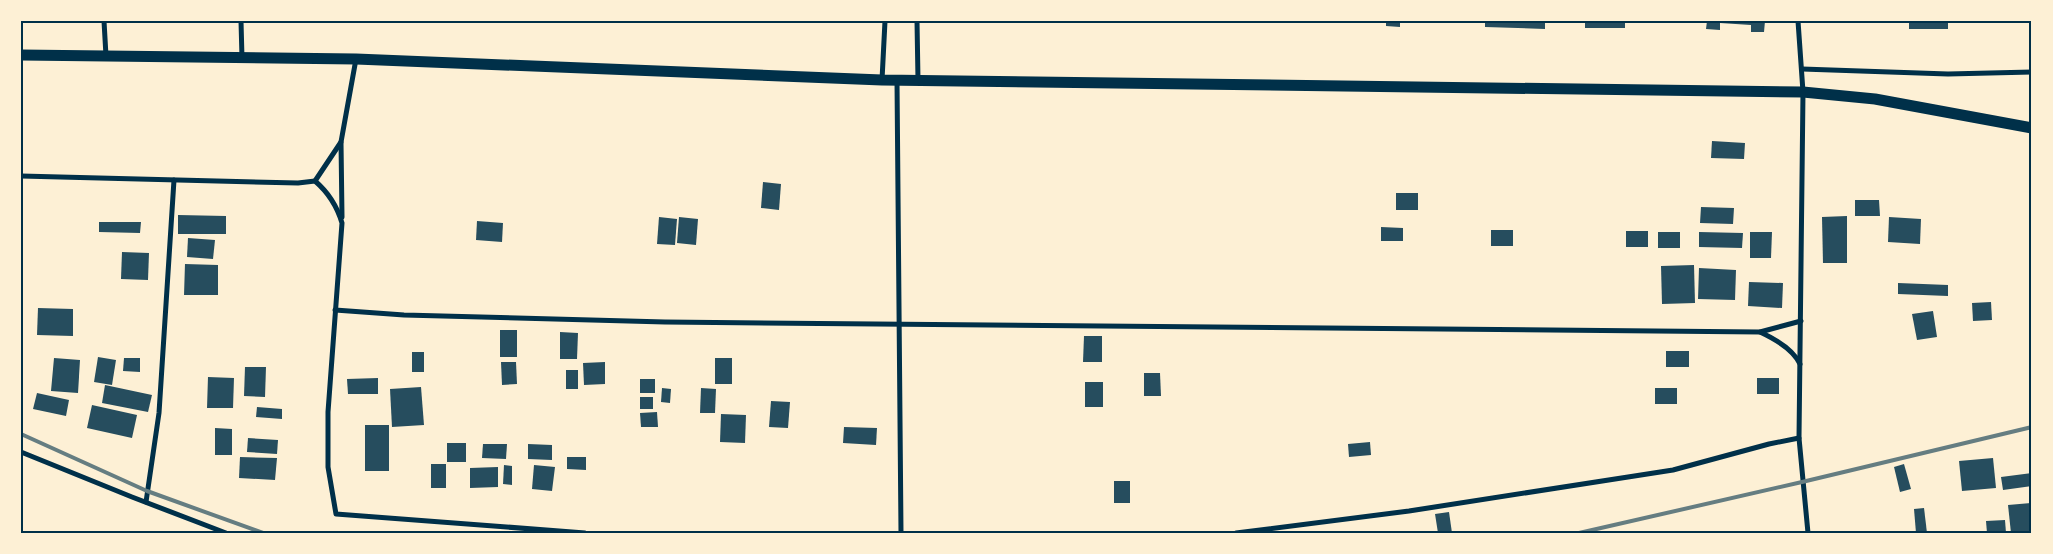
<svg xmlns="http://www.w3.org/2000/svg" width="2053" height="554" font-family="Georgia,serif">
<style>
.building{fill:#264d5e}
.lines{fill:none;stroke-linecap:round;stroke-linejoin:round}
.minor{stroke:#003049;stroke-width:5}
.trunk{stroke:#003049;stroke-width:11}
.rail{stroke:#657d81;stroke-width:4}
.neatline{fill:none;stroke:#003049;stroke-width:2}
</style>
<rect width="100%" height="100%" fill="#fdf0d5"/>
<g class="building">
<polygon points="1386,21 1400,21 1400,27 1386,26"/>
<polygon points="1485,21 1545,21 1545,29 1485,27"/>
<rect x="1585" y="21" width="40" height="7"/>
<polygon points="1707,21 1765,21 1764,32 1751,32 1751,25 1720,23 1720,30 1706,29"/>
<rect x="1909" y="21" width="39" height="8"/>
<polygon points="1712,141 1745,143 1744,159 1711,158"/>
<polygon points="763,182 781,184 779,210 761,208"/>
<rect x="1396" y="193" width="22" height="17"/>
<polygon points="1855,200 1879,200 1880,216 1855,216"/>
<polygon points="1701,207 1734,208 1733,224 1700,223"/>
<polygon points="178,215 226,216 226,234 178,234"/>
<polygon points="1847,216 1847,263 1823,263 1822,217"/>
<polygon points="659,217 677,219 675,245 657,244"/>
<polygon points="679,217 698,219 696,245 677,243"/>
<polygon points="1889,217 1921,219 1920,244 1888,242"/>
<polygon points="477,221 503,223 502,242 476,240"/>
<polygon points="99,222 141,222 140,233 99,232"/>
<polygon points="1381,227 1403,228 1403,241 1381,241"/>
<rect x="1491" y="230" width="22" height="16"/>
<rect x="1626" y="231" width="22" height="16"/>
<rect x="1658" y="232" width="22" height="16"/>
<polygon points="1699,232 1743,233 1742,248 1699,247"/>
<polygon points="1750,232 1772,232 1771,258 1750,258"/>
<polygon points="188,238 215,240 213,259 187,257"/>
<polygon points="122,252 149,253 148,280 121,279"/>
<polygon points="185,264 218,265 218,295 184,295"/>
<polygon points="1694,265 1695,303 1662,304 1661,266"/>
<polygon points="1699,268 1736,270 1735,300 1698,299"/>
<polygon points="1749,282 1783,283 1782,308 1748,306"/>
<polygon points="1898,283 1948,285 1948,296 1898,294"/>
<polygon points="1991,302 1992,320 1973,321 1972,303"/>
<polygon points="38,308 73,309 73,336 37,335"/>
<polygon points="1933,311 1937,337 1917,340 1912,314"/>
<rect x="500" y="330" width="17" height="27"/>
<polygon points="560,332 578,333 577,359 560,359"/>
<polygon points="1084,336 1102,336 1102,362 1083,362"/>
<rect x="1666" y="351" width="23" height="16"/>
<rect x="412" y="352" width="12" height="20"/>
<polygon points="98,357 116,360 112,385 94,382"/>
<polygon points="54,358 80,360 78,393 51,391"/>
<polygon points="124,358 140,358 140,372 123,371"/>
<rect x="715" y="358" width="17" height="26"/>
<polygon points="501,362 516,362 517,384 502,385"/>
<polygon points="605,362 605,384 584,385 583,363"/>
<polygon points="245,367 266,367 265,397 244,396"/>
<rect x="566" y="370" width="12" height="19"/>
<polygon points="1144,373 1160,373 1161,396 1144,396"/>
<polygon points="208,377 234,378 233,408 207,408"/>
<polygon points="378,378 378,394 348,394 347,379"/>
<rect x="1757" y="378" width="22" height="16"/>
<rect x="640" y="379" width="15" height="14"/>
<rect x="1085" y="382" width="18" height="25"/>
<polygon points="105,385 152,395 148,412 102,403"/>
<polygon points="421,387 424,425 392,427 390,389"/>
<polygon points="662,388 671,389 670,403 661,402"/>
<polygon points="701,388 716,389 715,413 700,413"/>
<rect x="1655" y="388" width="22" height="16"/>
<polygon points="37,393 69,400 66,416 33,409"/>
<rect x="640" y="397" width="13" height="12"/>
<polygon points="771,401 790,402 788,428 769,427"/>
<polygon points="92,405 137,415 132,438 87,428"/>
<polygon points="257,407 282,409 282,419 256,417"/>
<polygon points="657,412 658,427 641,427 640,413"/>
<polygon points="721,414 746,415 745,443 720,442"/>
<rect x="365" y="425" width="24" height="46"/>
<polygon points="844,427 877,428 876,445 843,443"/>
<polygon points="215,428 232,429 232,455 215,455"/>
<polygon points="248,438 278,440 277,454 247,452"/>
<polygon points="1370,442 1371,455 1349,457 1348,444"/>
<rect x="447" y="443" width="19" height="19"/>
<polygon points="483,444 507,444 506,459 482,458"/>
<polygon points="528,444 552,445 552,460 528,459"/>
<polygon points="240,457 277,458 275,480 239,478"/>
<polygon points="567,457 586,457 586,470 567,469"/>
<polygon points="1993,458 1996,488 1962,491 1959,461"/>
<rect x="431" y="464" width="15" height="24"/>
<polygon points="1904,464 1911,489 1900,492 1894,467"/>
<polygon points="504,465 512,466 512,485 503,484"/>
<polygon points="534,465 555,467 552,491 532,489"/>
<polygon points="498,467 498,487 470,488 470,468"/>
<polygon points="2032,473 2032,486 2003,490 2001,477"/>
<rect x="1114" y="481" width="16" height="22"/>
<polygon points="2031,503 2032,533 2011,533 2008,505"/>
<polygon points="1924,508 1927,533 1916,533 1914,509"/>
<polygon points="1449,512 1452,533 1438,533 1435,514"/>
<polygon points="2005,520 2006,533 1987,533 1986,521"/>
</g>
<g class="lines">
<g class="minor">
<polyline points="104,21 106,56"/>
<polyline points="241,21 242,58"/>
<polyline points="917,21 918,80"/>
<polyline points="1798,21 1803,92 1799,438 1808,533"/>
<polyline points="1802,69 1948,74 2032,72"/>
<polyline points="882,80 885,21"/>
<polyline points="897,81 901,533"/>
<polyline points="341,142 342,217"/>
<path d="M21,176L298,183L315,181C329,193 337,206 342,223L328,412V467L336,514L585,533"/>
<polyline points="315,181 341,142 356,59"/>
<polyline points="335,310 404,315 665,322 1760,332 1801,321"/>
<path d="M1760,332C1775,339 1793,349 1800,364"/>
<polyline points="21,452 132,497 226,533"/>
<polyline points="146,502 159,413 174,180"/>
<polyline points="1236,533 1409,511 1628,477 1673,470 1769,444 1799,438"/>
</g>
<polyline class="trunk" points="21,55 356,59 882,80 1803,92 1875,99 2032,128"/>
<g class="rail">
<polyline points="21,434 147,491 263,533"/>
<polyline points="1579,533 1802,482 2032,427"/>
</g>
</g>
<rect width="2053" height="554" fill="none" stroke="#fdf0d5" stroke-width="45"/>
<rect x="22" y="22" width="2008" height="510" class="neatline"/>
</svg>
